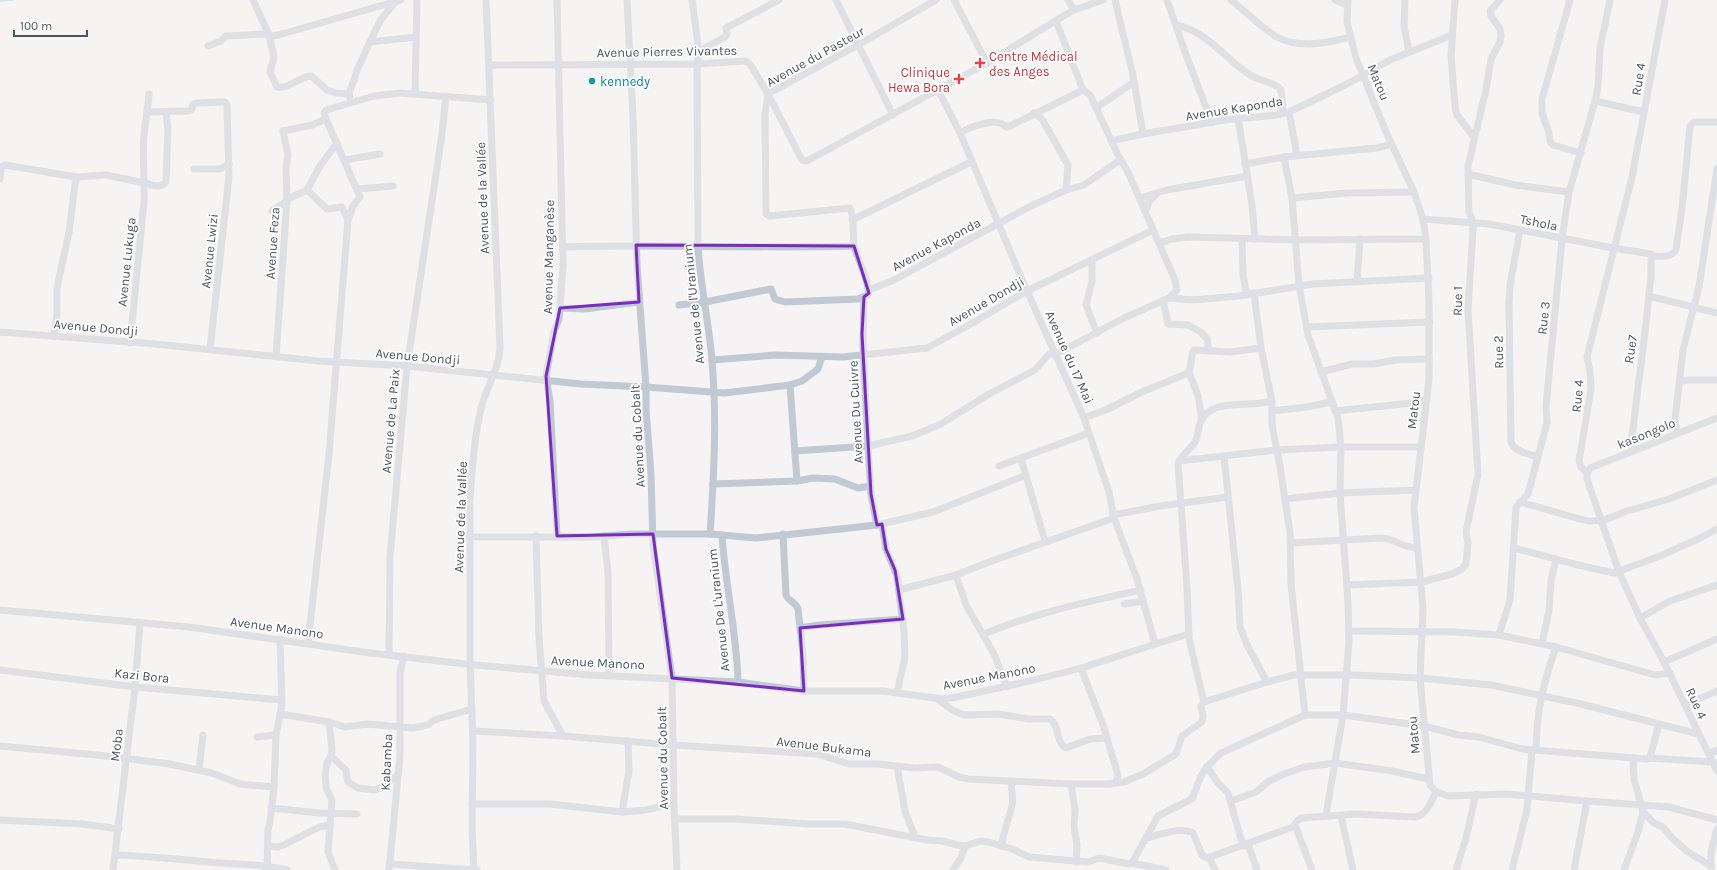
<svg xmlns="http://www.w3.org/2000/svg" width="1717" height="870" font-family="Karla,sans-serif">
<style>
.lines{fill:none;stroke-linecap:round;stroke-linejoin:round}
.stream{stroke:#90daee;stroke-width:1.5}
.minor{stroke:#c1cad2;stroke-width:7}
.marked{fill:none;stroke:#7b2cbf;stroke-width:3;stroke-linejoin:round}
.health-dot{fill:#e0444e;stroke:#fff;stroke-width:1.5}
.culture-dot{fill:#0f9aa8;stroke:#fff;stroke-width:1.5}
.labels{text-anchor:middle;stroke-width:3.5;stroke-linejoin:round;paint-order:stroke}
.street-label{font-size:13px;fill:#4a5661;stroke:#fff}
.health-label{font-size:13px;fill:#be3a42;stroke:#fff;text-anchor:start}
.culture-label{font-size:13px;fill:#0d838f;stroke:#fff;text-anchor:start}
</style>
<rect width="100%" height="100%" fill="#f5f3f3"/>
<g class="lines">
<polyline class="stream" points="0,1 13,0"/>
<g class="minor">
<path d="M253,0L269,35L274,57L270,72L277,87C290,89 298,77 311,76L327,90L336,93L349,94"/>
<polyline points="627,0 633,117 637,265 646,387 646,410 651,474 653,545 672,678 674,806 677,870"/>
<path d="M692,0L699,51L697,64L698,246C700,284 709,322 712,361C717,418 714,476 710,534"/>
<polyline points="836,0 893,115"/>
<polyline points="954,0 987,63"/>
<polyline points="1068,0 1074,10"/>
<polyline points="1115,0 1133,75 1143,134"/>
<polyline points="1167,0 1185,52 1212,123"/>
<path d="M1231,0C1244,10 1264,30 1277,37C1299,49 1328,43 1350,37"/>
<polyline points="1335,0 1347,5"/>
<polyline points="1348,0 1347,22 1356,58 1386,132 1414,192 1423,219 1426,239 1429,301 1429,379 1414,508 1423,608 1420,678 1430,785 1436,792 1449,796 1507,794 1587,801 1669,807 1717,820"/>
<polyline points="1405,0 1404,26 1409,52"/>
<polyline points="1455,0 1451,55 1455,107 1457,115 1474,137"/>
<polyline points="1570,0 1542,99 1542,113 1549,133 1550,141 1553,145 1581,153"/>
<polyline points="1665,0 1632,177 1587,357 1590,371 1591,389 1579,461 1581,467 1587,473 1587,479 1619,572 1640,618 1664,662 1717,771"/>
<path d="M1176,25C1208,31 1225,60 1252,76C1258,80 1276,83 1280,89C1283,95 1282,106 1283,113"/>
<polyline points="370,42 380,21 395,2"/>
<polyline points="208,46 221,41 226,36 264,34 273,36 282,34 401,0"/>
<polyline points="699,51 725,37 727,34 726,28 779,0"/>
<polyline points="490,65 697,64 746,61 750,64 768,94 802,160 807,161 987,63 1065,15 1074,10 1103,0"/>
<polyline points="938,90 960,133 1027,291 1084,418 1109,492 1114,518 1137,579 1155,644"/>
<polyline points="415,93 417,0"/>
<polyline points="350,98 349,94 358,68 370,42 416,37"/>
<polyline points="1595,101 1644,112"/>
<polyline points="1096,108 1134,82"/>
<polyline points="148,112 189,111 192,109 193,104 196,103 221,102 225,102 227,105 229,176 210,349"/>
<polyline points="1289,112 1297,155"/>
<polyline points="1034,113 1042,119 1068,165 1066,190"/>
<polyline points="1238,118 1252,205 1255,239"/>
<path d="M960,133C970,127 997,116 1006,127L1010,126L1083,90"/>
<polyline points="1111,141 1143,134 1225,120 1276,115 1289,112 1349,83 1390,60 1452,35"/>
<polyline points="1284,157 1292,198 1299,285 1308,335 1338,418 1341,447 1340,493 1348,602 1349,642 1343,715 1326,815"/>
<polyline points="345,160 380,154"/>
<polyline points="1245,164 1284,157 1377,148 1392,144"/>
<polyline points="194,169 220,169 229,164"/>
<polyline points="1468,174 1515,185 1569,192"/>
<polyline points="0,179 1,167 5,165 76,177 106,175 145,183"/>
<path d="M145,182C152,186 160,189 166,182L168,130L166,112"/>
<polyline points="358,189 393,186"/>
<polyline points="307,190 327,209 342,207 348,220 329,454 308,643"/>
<polyline points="1140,198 1167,190 1247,176"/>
<polyline points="1292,198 1347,193 1414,192"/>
<polyline points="272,211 292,197 307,190 320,166 337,143"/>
<polyline points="1146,211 1149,202 1157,193"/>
<polyline points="1423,219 1489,224 1613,248 1651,254 1651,277 1645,332 1632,436 1632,451"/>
<polyline points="348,220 353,206 360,197 326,119 324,113 326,110 374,96 400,93 491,100"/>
<polyline points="852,220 971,162"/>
<path d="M1520,230L1510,285L1509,305L1511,442C1513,451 1529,454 1537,457"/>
<polyline points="1242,239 1243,275 1247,295"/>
<polyline points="1159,243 1172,239 1188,237 1296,240 1426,239"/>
<path d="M563,247C660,244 757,249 854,246"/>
<path d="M1651,256C1660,256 1672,259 1676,249L1682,209L1690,126L1694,122H1717"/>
<polyline points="1092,259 1092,281 1086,305 1097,333"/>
<polyline points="1357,281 1360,239"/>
<polyline points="869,290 894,280 1029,207 1066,190 1084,185 1120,160"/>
<polyline points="1254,293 1261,348 1272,401 1272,425 1280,466 1290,533 1291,583 1305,715"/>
<polyline points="1649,296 1717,313"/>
<polyline points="864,297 863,345 868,446 871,494 877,525"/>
<polyline points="1169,298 1193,300 1239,296 1313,284 1429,278"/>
<polyline points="1163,300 1168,324 1188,325 1201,332 1207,339 1209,351"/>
<path d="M679,305L705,302L771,289L775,299L785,302L858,299L868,295C871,285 858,260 855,249C851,236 856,221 850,208L770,216L766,214L765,115L768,94L858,45L936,0"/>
<polyline points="560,308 585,309 639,302"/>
<polyline points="1307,327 1430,322"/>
<polyline points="0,332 155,344 318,361 407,366 581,384 646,387 724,393 790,385 802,381 818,369 822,357"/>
<polyline points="54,336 57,315 57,288 69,232 76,177"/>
<path d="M130,343L144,202C145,179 142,158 144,135C145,122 148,108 149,94"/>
<polyline points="276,356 287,201 286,166 288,155 283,131 312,125 326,119"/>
<polyline points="712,360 776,355 843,357 927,348 969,325 1027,291 1153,230"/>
<polyline points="1189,372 1198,396 1202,419"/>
<polyline points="1321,372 1352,364 1374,364 1395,360 1429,359"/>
<polyline points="1680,382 1687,380 1717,380"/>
<polyline points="790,385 797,481"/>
<polyline points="1272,411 1307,407 1332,402"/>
<polyline points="1335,411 1412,403 1427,400"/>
<path d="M1084,418L1108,409L1144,391L1186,374C1194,368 1189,358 1194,350L1230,352L1261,348"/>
<polyline points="1677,433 1675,420 1683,350 1699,287 1717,168"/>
<polyline points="795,451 868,446 912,436 941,424 989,394 1035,370 1049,354 1056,354 1124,318 1169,298 1177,290 1175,280 1128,172 1118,155 1090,95 1083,90 1056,21"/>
<polyline points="1224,457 1238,589 1240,627 1247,645 1267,682"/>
<polyline points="1021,459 1045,541"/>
<polyline points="1179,461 1277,450 1341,447 1421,447"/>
<polyline points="999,466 1089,433"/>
<polyline points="1587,473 1590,468 1717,418"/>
<polyline points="713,484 797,481 813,478 835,479 858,488 871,486"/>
<polyline points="1285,499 1340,493 1416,490"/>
<polyline points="1520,502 1587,521 1602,521 1627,511 1669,499 1717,480"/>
<polyline points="1113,515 1160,506 1228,497"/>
<polyline points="882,524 886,549 897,576 904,631 905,657 897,693"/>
<path d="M783,534L786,595C788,601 796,602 798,609L803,654L804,691"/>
<path d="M722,535C725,584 737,633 738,682"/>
<polyline points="536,536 539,637 544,701 563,736"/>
<polyline points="557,536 550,401 546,376 554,331 559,319 563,266 557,0"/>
<polyline points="604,536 608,572 609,675"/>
<polyline points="469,537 591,537 632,534 710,534 756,538 877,525 933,512 1026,475"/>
<path d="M1290,543L1382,538C1395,539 1403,548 1417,548"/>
<polyline points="1514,548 1578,565 1614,573 1660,556 1698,539 1717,529"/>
<polyline points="956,575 966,605 994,654 1007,687"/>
<polyline points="1347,585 1421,582 1452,574 1462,569 1466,564 1468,543 1466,532 1478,474 1468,310 1473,229 1473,222 1469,212 1468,166 1486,90 1491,59 1500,42 1501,35 1500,29 1491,16 1490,11 1500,0"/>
<polyline points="899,590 956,575 989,562 1114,518"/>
<polyline points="1124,604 1143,601"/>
<path d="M0,610L189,627L370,653L475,665L590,675L738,682L804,691H883L942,699L951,698C995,689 1038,680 1081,668C1117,657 1153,644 1189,634"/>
<polyline points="1640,618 1670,601 1717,585"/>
<polyline points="800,628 819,625 903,619"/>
<polyline points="1349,631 1454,632 1499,635 1556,647 1655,675 1670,673"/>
<path d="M984,634C1034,613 1087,602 1141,590"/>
<polyline points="1499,635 1510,600 1516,507 1528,494 1547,423 1546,406 1562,239 1569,192 1595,101 1598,88 1600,48 1610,0"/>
<polyline points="1542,643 1549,610 1551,580 1556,559"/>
<polyline points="389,654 390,557 407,366 441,141 446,96"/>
<polyline points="1664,662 1717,639"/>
<polyline points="1081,668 1103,725 1118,775 1116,782"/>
<polyline points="0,670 135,687 281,700"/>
<path d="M936,698L952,710L964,715L999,714L1028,719H1050C1060,725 1055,742 1066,748L1090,739L1107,738"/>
<path d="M1204,702L1189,639L1187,587L1178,464C1182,453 1192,449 1196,440C1199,433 1198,425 1202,419C1211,404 1232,405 1247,404C1255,404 1264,403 1272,401"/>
<polyline points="1685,705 1717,691"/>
<polyline points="280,714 329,722 345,727 367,724 413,728 427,725 434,720 472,709"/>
<polyline points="329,722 332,750 331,756 346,770 348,782 358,788 374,790 383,787 398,775"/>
<polyline points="473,731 563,736 673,745 817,754 849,764 878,764 915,768 938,767 959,777 968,779 1071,784 1109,784 1124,782 1143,774 1176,754 1182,736 1202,722 1203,716 1201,706 1204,702 1267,682 1294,675 1354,675 1420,678 1491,685 1581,704 1698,734"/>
<polyline points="257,737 276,735"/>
<polyline points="0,746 97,755 170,764 212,773 240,784 274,787"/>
<path d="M1536,750C1537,710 1543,684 1556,647"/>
<polyline points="1709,754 1717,750"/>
<polyline points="331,756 327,763 325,775 326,788 332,800 328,852 335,870"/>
<polyline points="1649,758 1713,762"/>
<polyline points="897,766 905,811 915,837"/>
<polyline points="1207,767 1218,783 1228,793 1243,846"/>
<polyline points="199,770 203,735"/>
<polyline points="1071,784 1075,810 1074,825 1077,845 1076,862"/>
<polyline points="1231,801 1256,792 1269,781 1284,774 1304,767 1335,763 1392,771 1428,779"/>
<polyline points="472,804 550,804 622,812 646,810 663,806 674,806"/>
<polyline points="271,808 319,813 357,814"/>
<polyline points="622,812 629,771 628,741"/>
<polyline points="1643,812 1654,823 1663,827 1672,838 1688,852 1711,866"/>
<polyline points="1341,816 1353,870"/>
<polyline points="675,819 734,819 809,824 845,824 927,840 942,841 958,845 965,846 981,841 989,842 1012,849 1029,857 1088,862 1099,858 1129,864 1132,863 1158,816 1192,799 1201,776 1207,767 1221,753 1305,715 1343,715 1424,726 1458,735 1479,737 1522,749 1647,759 1650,757 1659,724"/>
<polyline points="0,820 82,824 119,829"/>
<polyline points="1295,825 1312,870"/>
<path d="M1147,838C1160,835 1181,826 1193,833L1202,855L1207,858L1293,827L1298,820L1302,818L1356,814L1415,817C1427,815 1431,802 1436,792"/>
<polyline points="1248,844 1257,870"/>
<polyline points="268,846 278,847 284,845 319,827 331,825"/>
<path d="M1002,846C1003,832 1009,819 1012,805C1014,797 1010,790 1012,782"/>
<path d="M115,855C146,856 177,859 208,862C235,865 260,863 287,870"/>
<polyline points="1209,857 1215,870"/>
<polyline points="1132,863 1166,870"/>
<polyline points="390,864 477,870"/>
<polyline points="113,870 135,687 140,623"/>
<polyline points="267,870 268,830 270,822 274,787 276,735 282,705 280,639"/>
<polyline points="389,870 400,756 400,672 404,656"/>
<path d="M474,870L472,828L473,743L470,664V500C472,470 474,438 481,409C486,387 499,370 500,347L486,0"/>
<polyline points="953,870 961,858 965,846"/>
<polyline points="1456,870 1466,838 1476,794"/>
<polyline points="1512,870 1527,809 1532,750"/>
<polyline points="1574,870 1587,801"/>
<polyline points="1624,870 1638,832 1643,812 1634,779 1633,758"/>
<polyline points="1711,870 1711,852 1717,829"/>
</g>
</g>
<path d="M0 0H1717V870H0ZM636,245L854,246L869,293L864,297L862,334L871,494L877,525L882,524L886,549L895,570L903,619L800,628L804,691L672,678L653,534L557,536L546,376L560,308L639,302Z" fill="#f5f3f3" fill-opacity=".55" fill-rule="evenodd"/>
<path class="marked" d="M636,245L854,246L869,293L864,297L862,334L871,494L877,525L882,524L886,549L895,570L903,619L800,628L804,691L672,678L653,534L557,536L546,376L560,308L639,302Z"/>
<g class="health-dot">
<path d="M978 57h4v4h4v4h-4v4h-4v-4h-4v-4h4z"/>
<path d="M957 73h4v4h4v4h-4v4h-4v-4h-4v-4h4z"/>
</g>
<circle class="culture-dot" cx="592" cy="81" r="4"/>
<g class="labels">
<g class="street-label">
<text transform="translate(667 51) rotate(-1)" y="5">Avenue Pierres Vivantes</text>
<text transform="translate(815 56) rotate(-29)" y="5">Avenue du Pasteur</text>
<text transform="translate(1638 79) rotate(-81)" y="5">Rue 4</text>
<text transform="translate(1379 82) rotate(68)" y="5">Matou</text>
<text transform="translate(1234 108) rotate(-9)" y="5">Avenue Kaponda</text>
<text transform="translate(482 198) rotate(-92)" y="5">Avenue de la Vallée</text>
<text transform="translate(1539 222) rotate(12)" y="5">Tshola</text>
<text transform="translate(272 243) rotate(-86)" y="5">Avenue Feza</text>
<text transform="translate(936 244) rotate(-28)" y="5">Avenue Kaponda</text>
<text transform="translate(209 251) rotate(-84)" y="5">Avenue Lwizi</text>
<text transform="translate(548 257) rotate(-89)" y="5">Avenue Manganèse</text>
<text transform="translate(126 262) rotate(-84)" y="5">Avenue Lukuga</text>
<text transform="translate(986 301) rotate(-30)" y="5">Avenue Dondji</text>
<text transform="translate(1457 301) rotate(-89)" y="5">Rue 1</text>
<text transform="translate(693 304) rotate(-96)" y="5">Avenue de l'Uranium</text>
<text transform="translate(1543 318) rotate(-84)" y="5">Rue 3</text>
<text transform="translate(96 327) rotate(5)" y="5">Avenue Dondji</text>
<text transform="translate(1630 349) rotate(-81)" y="5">Rue7</text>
<text transform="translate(1498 352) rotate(-92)" y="5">Rue 2</text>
<text transform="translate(418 356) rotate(5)" y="5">Avenue Dondji</text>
<text transform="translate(1070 357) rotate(66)" y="5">Avenue du 17 Mai</text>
<text transform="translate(1577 396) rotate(-85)" y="5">Rue 4</text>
<text transform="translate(1413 410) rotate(-83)" y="5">Matou</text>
<text transform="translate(855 412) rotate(-93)" y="5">Avenue Du Cuivre</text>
<text transform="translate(390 421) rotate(-85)" y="5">Avenue de La Paix</text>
<text transform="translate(1646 433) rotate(-22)" y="5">kasongolo</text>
<text transform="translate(637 436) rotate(-93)" y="5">Avenue du Cobalt</text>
<text transform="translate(460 517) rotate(-88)" y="5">Avenue de la Vallée</text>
<text transform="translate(718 610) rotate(-96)" y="5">Avenue De L'uranium</text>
<text transform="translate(277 627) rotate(8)" y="5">Avenue Manono</text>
<text transform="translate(598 662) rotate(3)" y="5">Avenue Manono</text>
<text transform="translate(142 675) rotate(6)" y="5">Kazi Bora</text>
<text transform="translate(989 676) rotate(-11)" y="5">Avenue Manono</text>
<text transform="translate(1697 703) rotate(65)" y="5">Rue 4</text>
<text transform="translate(1413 735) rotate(-95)" y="5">Matou</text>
<text transform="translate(116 745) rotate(-83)" y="5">Moba</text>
<text transform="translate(824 746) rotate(7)" y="5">Avenue Bukama</text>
<text transform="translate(662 758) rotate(-91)" y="5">Avenue du Cobalt</text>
<text transform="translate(386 762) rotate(-87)" y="5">Kabamba</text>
</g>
<g class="health-label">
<text x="989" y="61">Centre Médical<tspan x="989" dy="15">des Anges</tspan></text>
<text x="950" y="77" text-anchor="end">Clinique<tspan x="950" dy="15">Hewa Bora</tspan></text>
</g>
<g class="culture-label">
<text x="600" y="86">kennedy</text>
</g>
</g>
<path d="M14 30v6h73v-6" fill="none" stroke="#4a5661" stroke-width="2"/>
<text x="20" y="30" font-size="12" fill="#4a5661" stroke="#ffffff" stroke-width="3" paint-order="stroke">100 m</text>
</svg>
